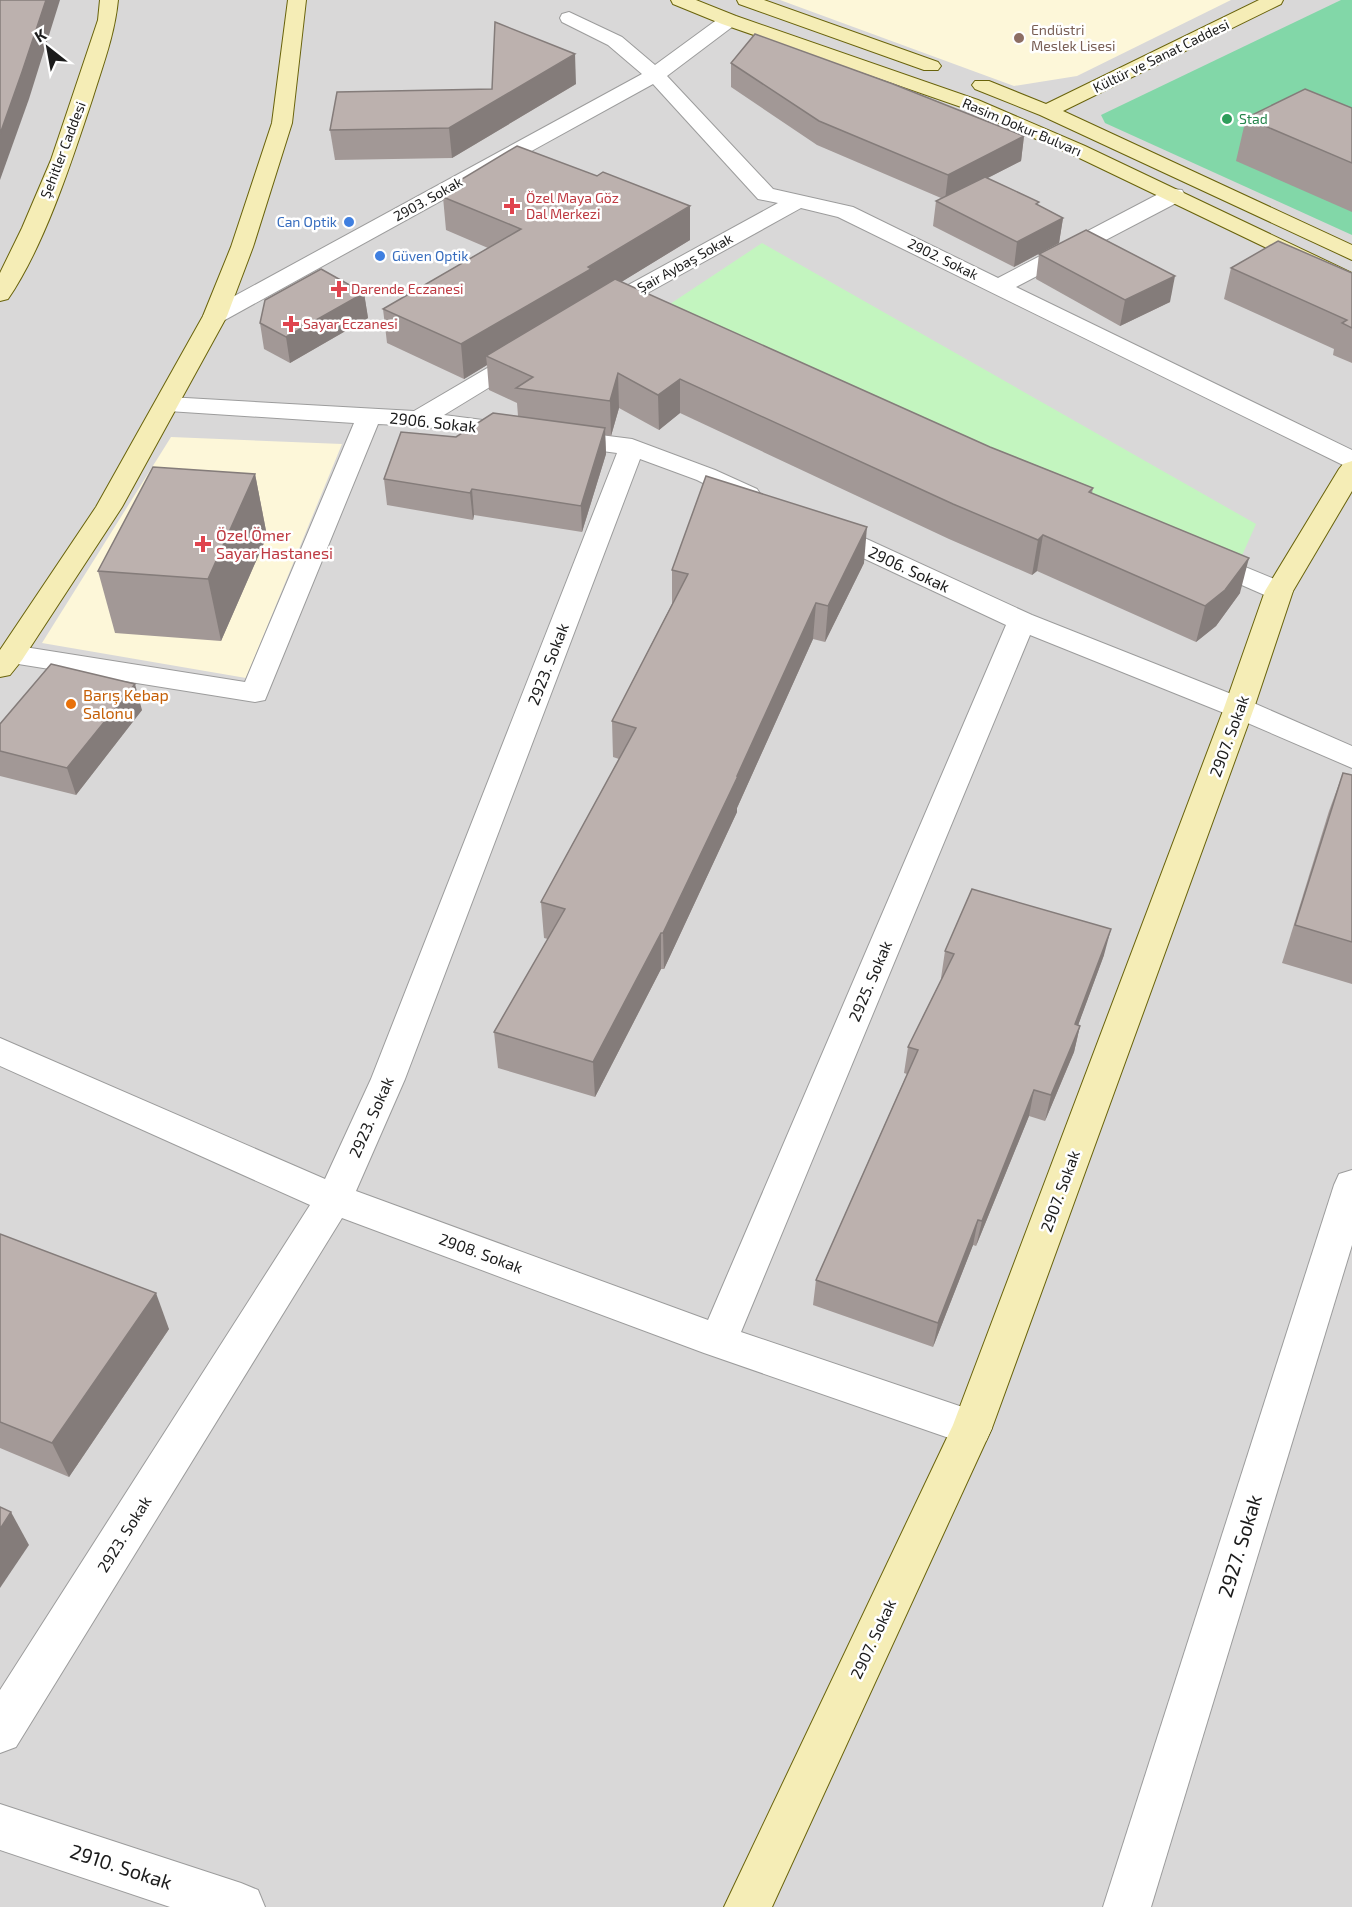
<svg xmlns="http://www.w3.org/2000/svg" width="1352" height="1907" font-family="'Exo 2',sans-serif">
<style>
.residential{fill:#d9d8d8}
.education{fill:#fdf7d9}
.park{fill:#c3f5bf}
.pitch{fill:#82d7a8}
.lines{fill:none;stroke-linecap:round;stroke-linejoin:round}
.street-casing{stroke:#9c9c9c;stroke-width:2}
.secondary-casing{stroke:#69630b;stroke-width:2}
.street{fill:#fff;fill-rule:evenodd}
.secondary{fill:#f5edb6;fill-rule:evenodd}
.wall{fill:#a29896}
.shaded-wall{fill:#847c7a}
.building{fill:#bcb1ae;stroke:#847c7a;stroke-width:1.5}
.education-dot{fill:#8d6e63;stroke:#fff;stroke-width:2}
.leisure-dot{fill:#2e9e5b;stroke:#fff;stroke-width:2}
.health-dot{fill:#e0444e;stroke:#fff;stroke-width:2}
.shop-dot{fill:#3f7fe0;stroke:#fff;stroke-width:2}
.food-dot{fill:#e8710a;stroke:#fff;stroke-width:2}
.labels{text-anchor:middle;stroke-width:5;stroke-linejoin:round;paint-order:stroke}
.far-education-label{font-size:14px;fill:#785e54;stroke:#fff;text-anchor:start}
.far-street-label{font-size:14px;fill:#1b1b1b;stroke:#fff}
.far-leisure-label{font-size:14px;fill:#27864d;stroke:#fff;text-anchor:start}
.far-health-label{font-size:14px;fill:#be3a42;stroke:#fff;text-anchor:start}
.far-shop-label{font-size:14px;fill:#366cbe;stroke:#fff;text-anchor:end}
.street-label{font-size:16px;fill:#1b1b1b;stroke:#fff}
.health-label{font-size:16px;fill:#be3a42;stroke:#fff;text-anchor:start}
.food-label{font-size:16px;fill:#c56008;stroke:#fff;text-anchor:start}
.near-street-label{font-size:20px;fill:#1b1b1b;stroke:#fff}
</style>
<rect width="100%" height="100%" fill="#ece6e1"/>
<rect class="residential" x="0" y="0" width="1352" height="1907"/>
<g class="education">
<polygon points="780,0 1231,0 1077,76 1014,86"/>
<polygon points="171,437 342,444 246,678 42,643"/>
</g>
<polygon class="park" points="762,243 1256,524 1240,560 670,304"/>
<polygon class="pitch" points="1341,0 1352,0 1352,235 1105,123 1101,115"/>
<g class="lines">
<g class="street-casing">
<g id="street">
<polygon points="569,12 622,37 655,65 722,16 736,16 738,20 736,24 667,76 773,189 853,207 998,278 1166,190 1174,189 1182,190 1185,195 1182,200 1016,287 1352,450 1352,468 1343,465 838,217 801,208 606,316 598,318 590,316 586,311 590,306 778,203 758,199 653,84 223,321 215,323 207,321 203,316 207,311 642,74 608,45 562,22 560,18 562,14"/>
<polygon points="526,348 534,350 538,355 534,360 444,415 632,439 715,470 757,489 761,495 757,501 748,503 739,501 697,480 640,459 405,1079 356,1191 708,1320 1006,625 816,536 812,530 816,524 825,522 834,524 1032,615 1249,701 1352,746 1352,768 1229,715 1030,635 741,1332 986,1415 992,1428 986,1441 972,1446 704,1353 342,1218 16,1747 0,1753 0,1690 310,1205 0,1066 0,1038 325,1179 371,1079 617,453 419,426 378,424 265,700 255,702 12,663 2,660 0,651 2,648 12,645 245,682 354,423 168,411 159,409 156,404 159,399 168,397 414,411 518,350"/>
<polygon points="1204,550 1289,585 1293,591 1289,597 1279,600 1269,597 1194,564 1191,558 1194,552"/>
<polygon points="1352,1170 1352,1245 1151,1907 1103,1907 1334,1185 1339,1174"/>
<polygon points="0,1804 241,1883 258,1890 265,1907 170,1907 0,1850"/>
</g>
</g>
<g class="secondary-casing">
<g id="secondary">
<path d="M100,0H118C115,33 103,65 93,97C72,160 45,245 8,299L0,301V273L22,228L51,160L98,20Z"/>
<polygon points="288,0 306,0 292,123 253,247 227,316 122,507 22,660 10,675 0,677 0,650 96,507 203,316 231,247 272,123"/>
<polygon points="671,0 696,0 736,16 978,100 1085,146 1352,273 1352,289 1071,154 964,108 722,24 673,4"/>
<polygon points="737,0 764,0 938,62 941,66 938,70 924,70 739,4"/>
<polygon points="1259,0 1283,0 1281,4 1063,111 1352,245 1352,260 1040,115 975,89 972,85 975,81 989,81 1046,104"/>
<polygon points="1352,461 1352,491 1293,591 1254,708 992,1428 772,1907 724,1907 953,1425 1224,708 1265,591 1339,469 1343,464"/>
</g>
</g>
<use href="#street" class="street"/>
<use href="#secondary" class="secondary"/>
</g>
<g class="wall">
<polygon points="731,63 1024,136 1021,161 987,178 1063,218 1059,243 1014,267 933,226 936,201 941,198 817,145 731,87"/>
<polygon points="576,84 452,158 335,160 330,130"/>
<polygon points="1352,108 1352,212 1236,161 1246,118"/>
<polygon points="457,182 690,240 621,282 990,447 1093,488 1092,493 1240,593 1216,626 1196,642 1037,571 1032,575 949,539 680,413 659,430 619,408 611,436 605,435 606,454 582,532 474,515 473,520 387,505 384,479 456,437 518,416 517,403 489,390 487,365 464,379 387,343 383,309 488,248 446,230 443,197 457,187"/>
<polygon points="1039,254 1170,302 1120,326 1036,279"/>
<polygon points="1231,268 1352,273 1352,363 1333,355 1334,349 1224,299"/>
<polygon points="364,293 368,318 290,363 264,349 260,323"/>
<polygon points="255,474 267,536 221,641 115,633 98,571"/>
<polygon points="864,563 825,642 813,639 737,808 737,812 664,969 661,969 595,1097 498,1068 494,1032 548,939 544,938 541,902 619,759 613,757 612,721 672,604 672,570"/>
<polygon points="142,710 76,795 0,776 0,724"/>
<polygon points="1343,773 1352,775 1352,984 1282,963 1329,811"/>
<polygon points="945,951 1104,955 1078,1025 1080,1026 1074,1052 1045,1121 1029,1116 976,1246 973,1245 933,1347 813,1305 816,1280 907,1074 904,1073 908,1047 942,978 941,978"/>
<polygon points="0,1234 169,1329 69,1477 0,1448"/>
</g>
<g class="shaded-wall">
<polygon points="46,0 60,0 29,99 0,180 0,134"/>
<polygon points="575,54 576,84 452,158 449,128"/>
<polygon points="1024,136 1021,161 945,200 948,175"/>
<polygon points="690,206 690,240 592,300 486,356 487,365 464,379 461,344"/>
<polygon points="1063,218 1059,243 1014,267 1017,242"/>
<polygon points="1175,276 1170,302 1120,326 1125,300"/>
<polygon points="364,293 368,318 290,363 286,337"/>
<polygon points="618,373 619,408 611,436 610,401"/>
<polygon points="680,379 680,413 659,430 658,395"/>
<polygon points="605,428 606,454 582,532 581,506"/>
<polygon points="255,474 267,536 221,641 208,579"/>
<polygon points="472,489 474,515 473,520 470,493"/>
<polygon points="867,527 864,563 825,642 828,606"/>
<polygon points="1043,535 1037,571 1032,575 1038,540"/>
<polygon points="1249,558 1240,593 1216,626 1196,642 1205,606"/>
<polygon points="816,603 813,639 737,808 737,812 664,969 663,933"/>
<polygon points="135,684 142,710 76,795 67,768"/>
<polygon points="1111,929 1104,955 1069,1050 1075,1024"/>
<polygon points="661,933 661,969 595,1097 593,1062"/>
<polygon points="1080,1026 1074,1052 1045,1121 1051,1095"/>
<polygon points="1034,1090 1029,1116 976,1246 982,1221"/>
<polygon points="978,1220 973,1245 933,1347 938,1323"/>
<polygon points="156,1293 169,1329 69,1477 52,1443"/>
<polygon points="11,1512 29,1545 0,1588 0,1529"/>
</g>
<g class="building">
<polygon points="0,0 46,0 22,72 0,134"/>
<polygon points="495,22 575,54 449,128 330,130 337,92 492,89"/>
<polygon points="755,34 893,84 1024,136 948,175 819,121 731,63"/>
<polygon points="1305,89 1352,108 1352,163 1246,118"/>
<polygon points="517,146 597,176 603,172 690,206 588,267 591,269 461,344 383,309 521,229 443,197 459,186 457,182"/>
<polygon points="985,177 1039,202 1036,204 1063,218 1017,242 936,201"/>
<polygon points="1086,230 1175,276 1125,300 1039,254"/>
<polygon points="1278,241 1352,273 1352,328 1342,323 1347,320 1231,268"/>
<polygon points="321,269 364,293 286,337 260,323 265,300"/>
<polygon points="615,279 990,447 1093,488 1089,492 1249,558 1225,590 1205,606 1043,535 1038,540 953,504 680,379 658,395 618,373 610,401 516,388 533,377 486,356"/>
<polygon points="493,413 605,428 581,506 472,489 470,493 384,479 401,432 456,437"/>
<polygon points="153,467 255,474 208,579 98,571"/>
<polygon points="706,476 867,527 828,606 816,603 737,776 738,776 663,933 661,933 593,1062 494,1032 565,909 541,902 636,728 612,721 688,574 672,570"/>
<polygon points="51,664 135,684 67,768 0,751 0,724"/>
<polygon points="1343,773 1352,775 1352,942 1295,925"/>
<polygon points="972,889 1111,929 1075,1024 1080,1026 1051,1095 1034,1090 982,1221 978,1220 938,1323 816,1280 918,1050 908,1047 954,954 945,951"/>
<polygon points="0,1234 156,1293 52,1443 0,1422"/>
<polygon points="0,1507 11,1512 0,1529"/>
</g>
<circle class="education-dot" cx="1019" cy="38" r="6"/>
<circle class="leisure-dot" cx="1227" cy="119" r="6"/>
<g class="health-dot">
<path d="M509 197h6v6h6v6h-6v6h-6v-6h-6v-6h6z"/>
<path d="M336 280h6v6h6v6h-6v6h-6v-6h-6v-6h6z"/>
<path d="M288 315h6v6h6v6h-6v6h-6v-6h-6v-6h6z"/>
<path d="M200 535h6v6h6v6h-6v6h-6v-6h-6v-6h6z"/>
</g>
<g class="shop-dot">
<circle cx="349" cy="222" r="6"/>
<circle cx="380" cy="256" r="6"/>
</g>
<circle class="food-dot" cx="71" cy="704" r="6"/>
<g class="labels">
<g class="far-education-label">
<text x="1031" y="35">Endüstri<tspan x="1031" dy="16">Meslek Lisesi</tspan></text>
</g>
<g class="far-street-label">
<text transform="translate(1161 56) rotate(-26)" y="5">Kültür ve Sanat Caddesi</text>
<text transform="translate(1022 127) rotate(23)" y="5">Rasim Dokur Bulvarı</text>
<text transform="translate(63 150) rotate(-69)" y="5">Şehitler Caddesi</text>
<text transform="translate(428 199) rotate(-29)" y="5">2903. Sokak</text>
<text transform="translate(943 259) rotate(26)" y="5">2902. Sokak</text>
<text transform="translate(685 263) rotate(-29)" y="5">Şair Aybaş Sokak</text>
</g>
<g class="far-leisure-label">
<text x="1239" y="124">Stad</text>
</g>
<g class="far-health-label">
<text x="526" y="203">Özel Maya Göz<tspan x="526" dy="16">Dal Merkezi</tspan></text>
<text x="351" y="294">Darende Eczanesi</text>
<text x="303" y="329">Sayar Eczanesi</text>
</g>
<g class="far-shop-label">
<text x="337" y="227">Can Optik</text>
<text x="392" y="261" text-anchor="start">Güven Optik</text>
</g>
<g class="street-label">
<text transform="translate(433 422) rotate(6)" y="6">2906. Sokak</text>
<text transform="translate(909 569) rotate(25)" y="6">2906. Sokak</text>
<text transform="translate(548 664) rotate(-69)" y="6">2923. Sokak</text>
<text transform="translate(1229 736) rotate(-70)" y="6">2907. Sokak</text>
<text transform="translate(870 981) rotate(-67)" y="6">2925. Sokak</text>
<text transform="translate(371 1117) rotate(-66)" y="6">2923. Sokak</text>
<text transform="translate(1060 1191) rotate(-70)" y="6">2907. Sokak</text>
<text transform="translate(481 1253) rotate(20)" y="6">2908. Sokak</text>
<text transform="translate(124 1534) rotate(-58)" y="6">2923. Sokak</text>
<text transform="translate(873 1639) rotate(-65)" y="6">2907. Sokak</text>
</g>
<g class="health-label">
<text x="216" y="541">Özel Ömer<tspan x="216" dy="18">Sayar Hastanesi</tspan></text>
</g>
<g class="food-label">
<text x="83" y="701">Barış Kebap<tspan x="83" dy="18">Salonu</tspan></text>
</g>
<g class="near-street-label">
<text transform="translate(1240 1546) rotate(-73)" y="7">2927. Sokak</text>
<text transform="translate(121 1867) rotate(18)" y="7">2910. Sokak</text>
</g>
</g>
<g transform="translate(48 48) rotate(329)" stroke="#ffffff" stroke-width="4.5" paint-order="stroke">
<path d="M0-4.5L10 22L0 15L-10 22Z" fill="#1b1b1b"/>
<text y="-9" font-size="16" font-weight="bold" text-anchor="middle" fill="#1b1b1b">K</text>
</g>
</svg>
